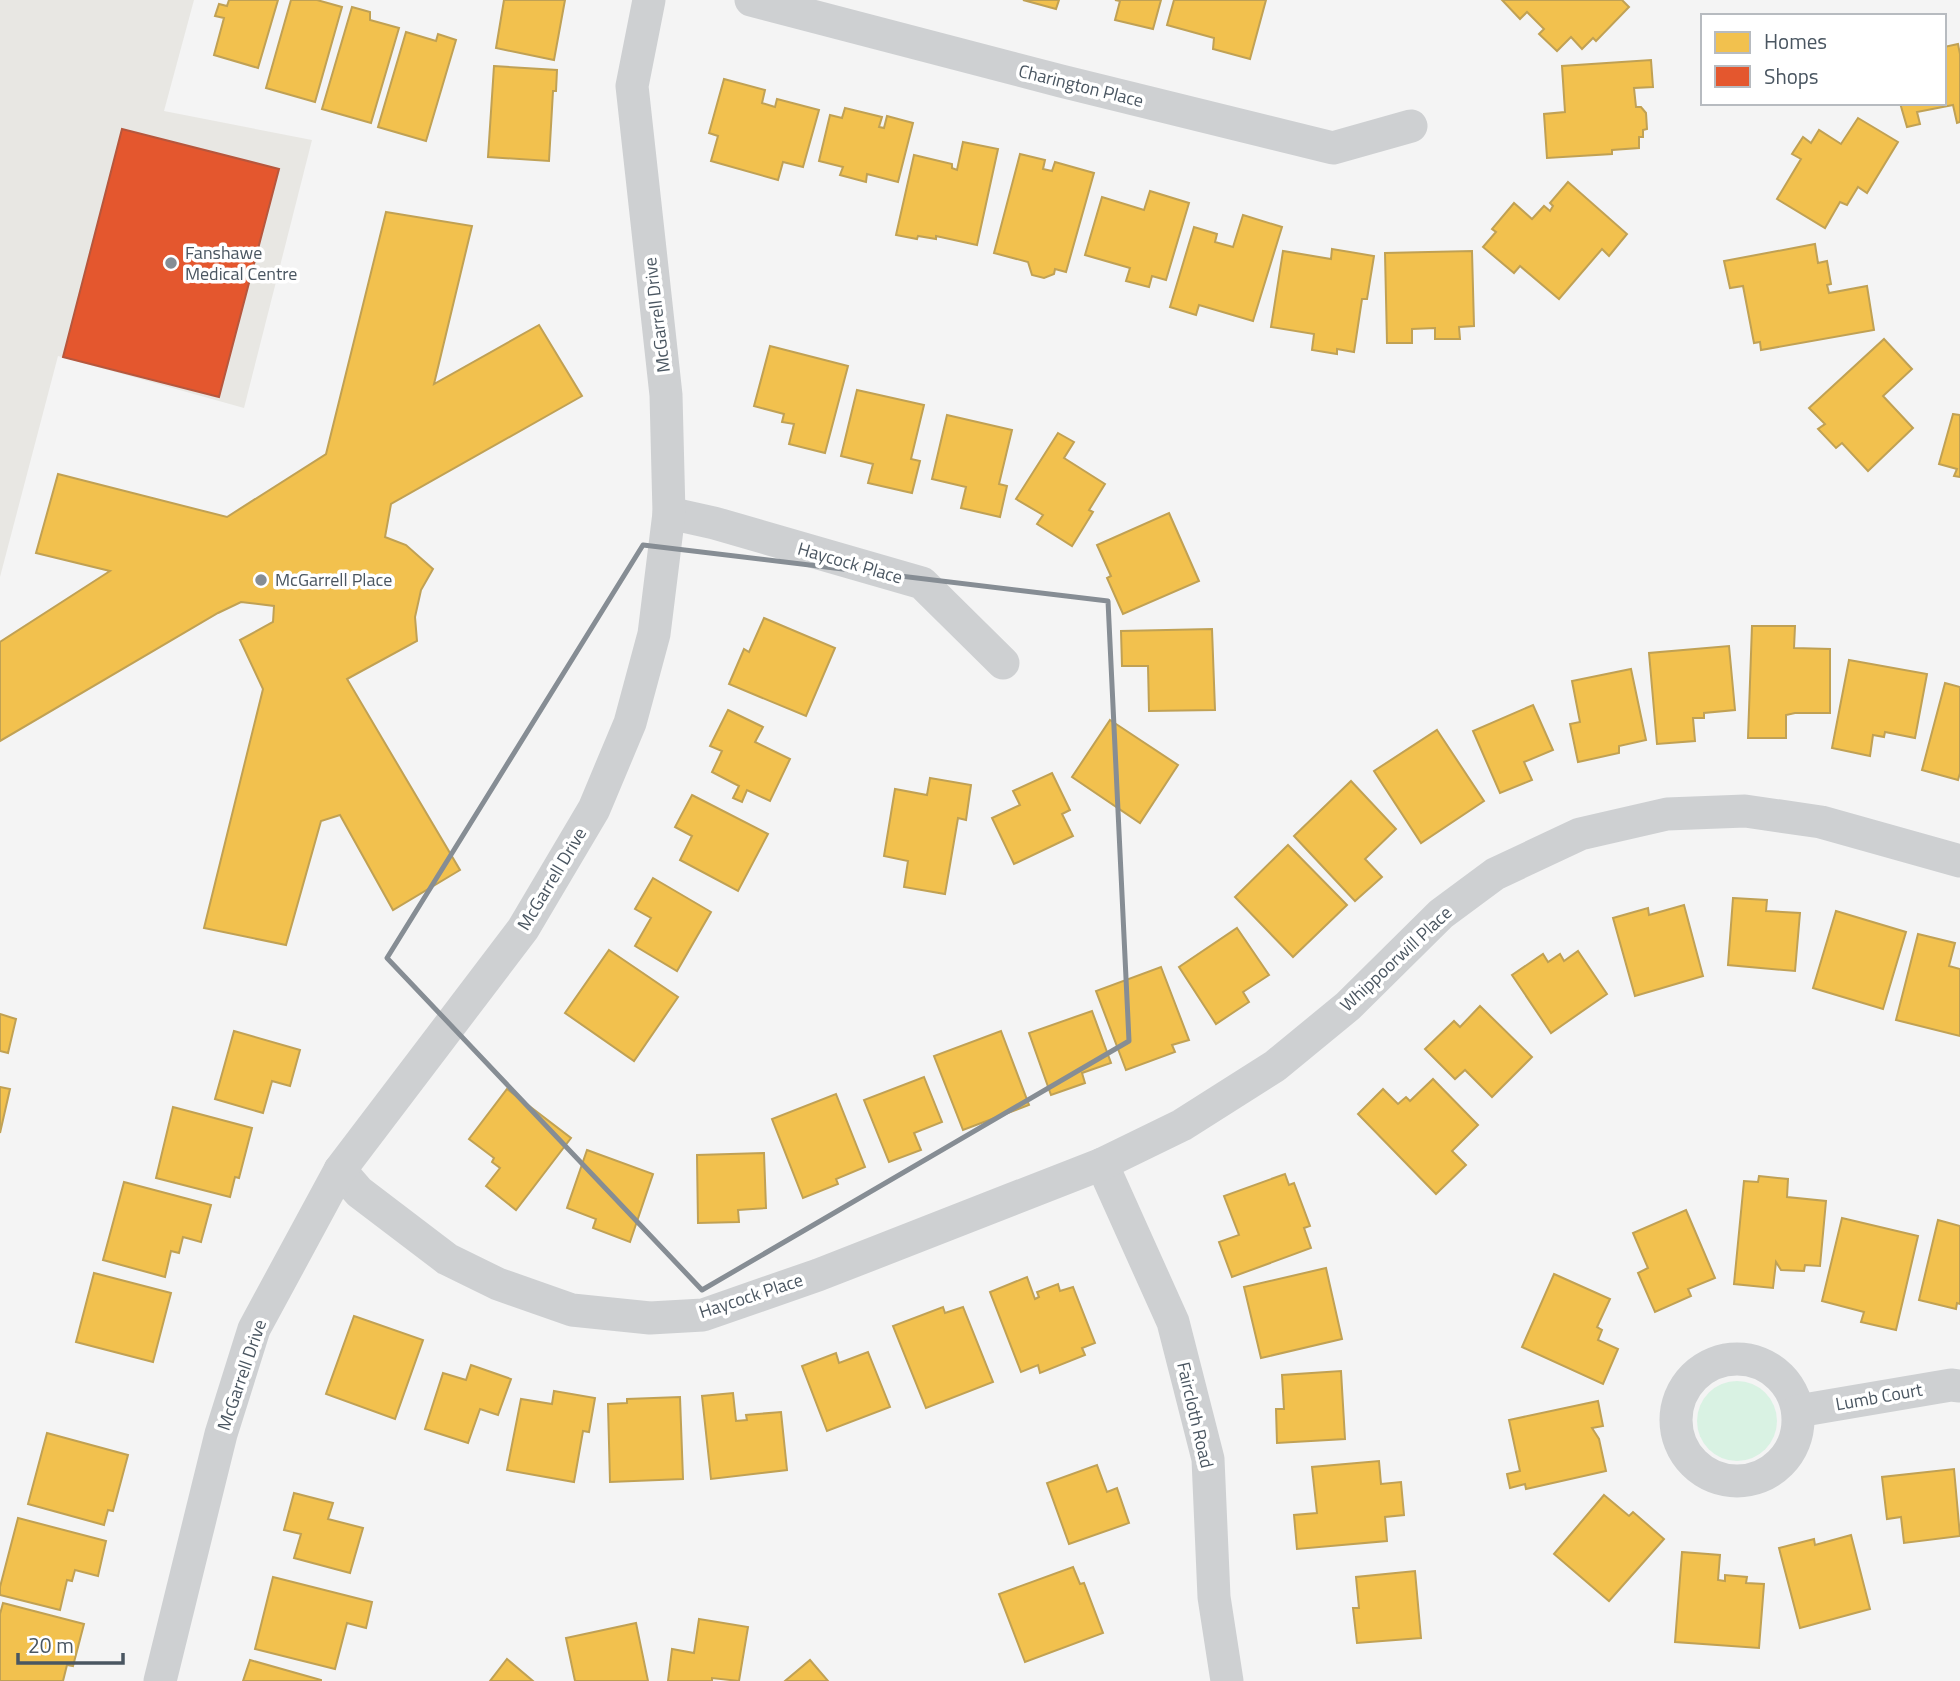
<svg xmlns="http://www.w3.org/2000/svg" width="1960" height="1681" font-family="'Titillium Web',sans-serif">
<style>
.commercial{fill:#e8e7e3}
.green{fill:#d9f2e3}
.homes{fill:#f2c14e;stroke:#c0a154;stroke-width:2}
.shops{fill:#e4572e;stroke:#b6573d;stroke-width:2}
.lines{fill:none;stroke-linecap:round;stroke-linejoin:round}
.street{stroke:#ced0d2;stroke-width:33}
.marked{fill:none;stroke:#868d94;stroke-width:5;stroke-linejoin:round}
.poi-dot{fill:#868d94;stroke:#fff;stroke-width:2.5}
.labels{text-anchor:middle;stroke-width:7;stroke-linejoin:round;paint-order:stroke}
.street-label{font-size:18px;fill:#4a5661;stroke:#fff}
.poi-label{font-size:18px;fill:#4a5661;stroke:#fff;text-anchor:start}
</style>
<rect width="100%" height="100%" fill="#f4f4f4"/>
<polygon class="commercial" points="0,0 194,0 164,111 312,140 244,408 58,356 0,577"/>
<circle class="green" cx="1737" cy="1421" r="40"/>
<g class="homes">
<polygon points="229,0 278,0 258,68 214,55 224,18 215,16 219,4 227,6"/>
<polygon points="291,0 317,0 342,7 315,102 266,88"/>
<polygon points="504,0 565,0 554,60 496,48"/>
<polygon points="1023,0 1059,0 1056,9"/>
<polygon points="1115,0 1161,0 1153,29 1115,20 1120,1"/>
<polygon points="1174,0 1266,0 1250,59 1213,49 1214,38 1167,25"/>
<polygon points="1502,0 1622,0 1629,7 1596,41 1593,38 1582,49 1571,37 1557,51 1539,34 1544,29 1527,12 1520,19"/>
<polygon points="352,7 370,12 370,20 399,28 371,123 322,109"/>
<polygon points="406,32 436,41 438,34 456,40 426,141 378,127"/>
<polygon points="1958,44 1960,54 1960,122 1957,123 1953,105 1917,112 1920,124 1907,127 1900,103 1944,103 1944,47"/>
<polygon points="1651,60 1653,87 1634,88 1636,107 1641,107 1646,113 1647,129 1643,130 1643,137 1639,137 1639,148 1612,150 1612,154 1547,158 1544,114 1565,112 1562,66"/>
<polygon points="494,66 557,70 556,91 553,91 549,161 488,157"/>
<polygon points="724,79 765,90 762,103 775,107 777,99 819,110 803,167 783,162 778,180 711,161 718,136 709,133"/>
<polygon points="845,108 882,117 879,127 884,128 887,116 913,123 898,182 867,174 866,182 840,175 843,167 819,161 830,115 842,118"/>
<polygon points="1858,118 1898,142 1867,193 1858,187 1847,205 1840,202 1825,228 1777,199 1801,159 1792,154 1803,137 1811,143 1819,130 1841,144"/>
<polygon points="963,142 998,149 977,245 936,236 936,239 918,236 917,239 896,235 914,155 952,164 952,168 957,170"/>
<polygon points="1020,154 1045,160 1043,169 1052,171 1055,162 1094,173 1066,272 1055,269 1054,274 1044,278 1032,275 1028,262 994,253"/>
<polygon points="1568,182 1627,234 1609,256 1602,249 1559,299 1520,266 1514,273 1483,247 1496,232 1492,229 1514,203 1532,219 1544,206 1550,211 1553,206 1550,203"/>
<polygon points="1150,191 1189,203 1166,280 1152,276 1149,287 1126,281 1130,268 1085,255 1102,197 1144,210"/>
<polygon points="386,212 472,226 434,384 539,325 582,396 391,504 385,537 406,545 433,569 421,590 415,617 417,641 347,679 460,870 393,910 340,815 321,821 286,945 204,928 263,689 240,640 273,622 274,606 241,602 218,613 0,741 0,642 110,571 36,553 58,474 227,517 326,454"/>
<polygon points="1243,215 1282,227 1253,321 1199,305 1196,315 1170,307 1194,227 1217,234 1215,242 1233,247"/>
<polygon points="1815,244 1818,263 1827,261 1831,284 1827,285 1829,293 1867,286 1874,330 1761,350 1760,342 1754,343 1743,286 1730,288 1724,261"/>
<polygon points="1332,249 1374,256 1367,299 1362,299 1354,352 1337,349 1337,354 1312,350 1314,334 1271,327 1283,251 1331,259"/>
<polygon points="1472,251 1474,326 1459,327 1460,339 1435,339 1435,328 1412,329 1412,343 1387,343 1385,253"/>
<polygon points="1884,339 1912,369 1883,396 1913,428 1868,471 1842,443 1836,448 1818,429 1825,424 1809,408"/>
<polygon points="770,346 848,366 825,453 789,444 794,424 782,422 784,414 754,406"/>
<polygon points="857,390 924,405 911,459 920,461 912,493 868,483 873,464 841,456"/>
<polygon points="1953,414 1960,415 1960,477 1954,476 1957,469 1939,464"/>
<polygon points="947,415 1012,430 999,484 1007,486 1000,517 961,508 966,487 932,479"/>
<polygon points="1058,433 1074,442 1064,458 1105,484 1089,510 1093,512 1072,546 1037,524 1043,515 1016,499"/>
<polygon points="1169,513 1199,581 1123,614 1107,578 1111,576 1097,545"/>
<polygon points="764,618 835,648 806,716 729,684 744,649 749,652"/>
<polygon points="1752,626 1795,626 1794,648 1830,649 1830,713 1795,713 1786,715 1786,738 1748,738"/>
<polygon points="1212,629 1215,710 1149,711 1148,666 1122,666 1121,631"/>
<polygon points="1729,646 1735,710 1704,713 1704,718 1693,718 1695,741 1657,744 1649,653"/>
<polygon points="1849,660 1927,674 1915,738 1885,732 1884,737 1873,735 1870,756 1832,748"/>
<polygon points="1631,669 1646,740 1619,746 1619,753 1578,762 1570,724 1580,722 1572,681"/>
<polygon points="1945,683 1960,687 1960,773 1958,780 1922,770"/>
<polygon points="1533,705 1553,750 1524,762 1532,780 1500,793 1473,731"/>
<polygon points="728,710 763,727 755,742 790,759 770,801 747,790 742,802 733,798 739,786 712,772 722,751 710,746"/>
<polygon points="1110,720 1178,765 1140,823 1072,777"/>
<polygon points="1437,730 1484,801 1421,843 1374,771"/>
<polygon points="1052,773 1070,810 1062,814 1073,836 1014,864 992,818 1020,805 1013,791"/>
<polygon points="930,778 971,785 966,820 958,818 945,894 904,887 908,861 884,856 895,789 927,795"/>
<polygon points="1351,781 1396,829 1365,859 1382,877 1355,901 1294,836"/>
<polygon points="692,795 768,834 738,891 680,860 692,836 675,827"/>
<polygon points="1288,845 1347,905 1293,957 1235,897"/>
<polygon points="653,878 711,912 677,971 635,946 651,918 635,909"/>
<polygon points="1733,898 1767,900 1766,911 1800,913 1795,971 1728,965"/>
<polygon points="1684,905 1703,976 1635,996 1613,918 1648,908 1649,915"/>
<polygon points="1836,911 1906,932 1883,1009 1813,988"/>
<polygon points="1237,928 1269,975 1243,992 1249,1002 1216,1024 1179,967"/>
<polygon points="1918,934 1955,943 1949,966 1960,969 1960,1036 1896,1020"/>
<polygon points="609,950 678,997 634,1061 565,1013"/>
<polygon points="1578,951 1607,994 1551,1033 1512,975 1543,954 1548,962 1560,954 1564,961"/>
<polygon points="1161,967 1189,1040 1172,1045 1175,1052 1126,1070 1096,991"/>
<polygon points="1480,1006 1532,1057 1492,1097 1465,1070 1455,1079 1425,1049 1454,1021 1460,1027"/>
<polygon points="1092,1011 1111,1063 1082,1073 1085,1083 1051,1095 1029,1033"/>
<polygon points="0,1014 16,1019 8,1053 0,1051"/>
<polygon points="234,1031 300,1050 290,1086 272,1081 263,1113 215,1099"/>
<polygon points="1001,1031 1029,1105 963,1130 934,1056"/>
<polygon points="924,1077 942,1122 914,1133 921,1150 889,1162 864,1100"/>
<polygon points="1433,1079 1478,1125 1452,1151 1466,1165 1436,1194 1358,1114 1383,1089 1398,1104 1406,1097 1410,1101"/>
<polygon points="0,1087 10,1089 0,1133"/>
<polygon points="507,1089 571,1138 516,1210 486,1186 500,1168 492,1162 494,1158 469,1139"/>
<polygon points="836,1094 865,1167 836,1179 838,1184 803,1198 772,1119"/>
<polygon points="173,1107 252,1128 239,1178 235,1177 230,1197 156,1178"/>
<polygon points="587,1150 653,1174 630,1242 593,1228 596,1219 567,1208"/>
<polygon points="764,1153 766,1208 738,1210 739,1222 698,1223 697,1155"/>
<polygon points="1285,1174 1289,1185 1294,1183 1310,1226 1304,1228 1311,1248 1232,1277 1219,1242 1239,1235 1224,1196"/>
<polygon points="1759,1176 1788,1179 1787,1197 1826,1201 1820,1266 1805,1265 1804,1271 1781,1270 1776,1262 1773,1288 1734,1284 1744,1181 1758,1182"/>
<polygon points="124,1182 211,1205 201,1242 183,1237 179,1253 171,1251 165,1277 103,1260"/>
<polygon points="1686,1210 1715,1278 1688,1289 1691,1296 1655,1312 1638,1273 1648,1268 1633,1233"/>
<polygon points="1842,1218 1918,1236 1896,1330 1861,1322 1864,1312 1822,1301"/>
<polygon points="1938,1220 1960,1226 1960,1304 1957,1303 1956,1309 1919,1300"/>
<polygon points="1326,1268 1342,1339 1261,1358 1244,1287"/>
<polygon points="94,1273 171,1293 153,1362 76,1342"/>
<polygon points="1554,1274 1610,1299 1597,1327 1602,1330 1598,1340 1618,1349 1603,1384 1522,1347"/>
<polygon points="1027,1277 1035,1299 1039,1297 1037,1292 1058,1284 1060,1291 1073,1287 1095,1343 1082,1348 1085,1355 1040,1373 1038,1365 1021,1372 990,1292"/>
<polygon points="943,1307 945,1313 963,1307 993,1382 926,1408 893,1326"/>
<polygon points="354,1316 423,1340 395,1419 326,1394"/>
<polygon points="868,1352 890,1407 827,1431 802,1366 836,1353 839,1363"/>
<polygon points="471,1365 511,1379 498,1415 480,1409 468,1443 425,1429 443,1373 466,1380"/>
<polygon points="1341,1371 1345,1439 1277,1443 1276,1409 1284,1409 1282,1375"/>
<polygon points="554,1391 595,1398 589,1432 583,1431 574,1482 507,1470 521,1399 552,1404"/>
<polygon points="733,1393 736,1421 747,1420 746,1415 781,1412 787,1470 711,1479 702,1396"/>
<polygon points="680,1397 683,1479 610,1482 608,1404 627,1403 627,1399"/>
<polygon points="1598,1401 1603,1426 1592,1428 1599,1439 1606,1471 1526,1489 1525,1484 1510,1488 1507,1474 1520,1471 1509,1420"/>
<polygon points="47,1433 128,1455 113,1511 108,1510 104,1525 28,1504"/>
<polygon points="1379,1461 1381,1484 1401,1482 1404,1515 1385,1517 1387,1541 1297,1549 1294,1515 1317,1513 1312,1467"/>
<polygon points="1097,1465 1107,1492 1117,1488 1129,1523 1069,1544 1047,1483"/>
<polygon points="1954,1469 1960,1536 1904,1543 1901,1517 1887,1519 1882,1477"/>
<polygon points="294,1493 333,1503 328,1519 363,1528 350,1573 294,1558 301,1534 284,1530"/>
<polygon points="1604,1495 1629,1516 1633,1512 1664,1539 1609,1601 1554,1554"/>
<polygon points="18,1518 106,1541 98,1576 75,1570 72,1581 67,1580 60,1610 0,1595 0,1587"/>
<polygon points="1851,1535 1870,1609 1800,1628 1779,1548 1814,1539 1815,1545"/>
<polygon points="1682,1552 1720,1555 1718,1580 1725,1581 1725,1575 1747,1577 1746,1583 1764,1584 1759,1648 1675,1642"/>
<polygon points="1073,1567 1080,1584 1084,1583 1103,1633 1025,1662 999,1594"/>
<polygon points="1415,1571 1421,1638 1357,1643 1353,1608 1359,1608 1356,1577"/>
<polygon points="273,1577 372,1602 366,1628 347,1623 335,1669 255,1649"/>
<polygon points="3,1603 84,1624 73,1666 67,1665 63,1681 0,1681 0,1614"/>
<polygon points="699,1619 748,1627 739,1681 712,1678 712,1681 668,1681 672,1649 694,1653"/>
<polygon points="636,1623 648,1681 575,1681 566,1638"/>
<polygon points="507,1659 533,1681 490,1681"/>
<polygon points="250,1660 321,1680 321,1681 243,1681"/>
<polygon points="810,1660 828,1681 785,1681"/>
</g>
<polygon class="shops" points="122,129 279,169 219,397 63,357"/>
<g class="lines">
<g class="street">
<polyline points="751,0 1061,81 1333,148 1411,126"/>
<polyline points="669,513 714,523 922,583 1003,663"/>
<polyline points="1102,1164 1173,1322 1208,1459 1214,1597 1227,1681"/>
<polyline points="340,1170 359,1192 447,1259 498,1284 572,1310 650,1318 703,1315 818,1275 1102,1164 1182,1125 1275,1066 1348,1006 1441,914 1495,874 1580,834 1667,814 1745,811 1821,822 1960,861"/>
<circle cx="1737" cy="1420" r="61"/>
<polyline points="1798,1411 1951,1385 1960,1386"/>
<polyline points="160,1681 221,1434 254,1329 340,1170 523,929 594,809 630,723 654,634 669,513 666,395 632,86 649,0"/>
</g>
</g>
<path class="marked" d="M643,545L1108,601L1129,1041L702,1290L387,958Z"/>
<g class="poi-dot">
<circle cx="171" cy="263" r="7"/>
<circle cx="261" cy="580" r="7"/>
</g>
<g class="labels">
<g class="street-label">
<text transform="translate(1081 86) rotate(14)" y="6">Charington Place</text>
<text transform="translate(657 315) rotate(-97)" y="6">McGarrell Drive</text>
<text transform="translate(850 563) rotate(16)" y="6">Haycock Place</text>
<text transform="translate(552 879) rotate(-59)" y="6">McGarrell Drive</text>
<text transform="translate(1396 959) rotate(-43)" y="6">Whippoorwill Place</text>
<text transform="translate(751 1296) rotate(-18)" y="6">Haycock Place</text>
<text transform="translate(242 1375) rotate(-71)" y="6">McGarrell Drive</text>
<text transform="translate(1879 1397) rotate(-10)" y="6">Lumb Court</text>
<text transform="translate(1195 1415) rotate(77)" y="6">Faircloth Road</text>
</g>
<g class="poi-label">
<text x="185" y="259">Fanshawe<tspan x="185" dy="21">Medical Centre</tspan></text>
<text x="275" y="586">McGarrell Place</text>
</g>
</g>
<rect x="1701" y="14" width="245" height="91" fill="#ffffff" stroke="#b7bbc0" stroke-width="2"/>
<rect x="1715" y="32" width="35" height="21" fill="#f2c14e" stroke="#b7bbc0" stroke-width="2"/>
<text x="1764" y="49" font-size="21" fill="#4a5661">Homes</text>
<rect x="1715" y="66" width="35" height="21" fill="#e4572e" stroke="#b7bbc0" stroke-width="2"/>
<text x="1764" y="84" font-size="21" fill="#4a5661">Shops</text>
<path d="M18 1653v10h105v-10" fill="none" stroke="#4a5661" stroke-width="3.5"/>
<text x="28" y="1653" font-size="21" fill="#4a5661" stroke="#ffffff" stroke-width="5" paint-order="stroke">20 m</text>
</svg>
